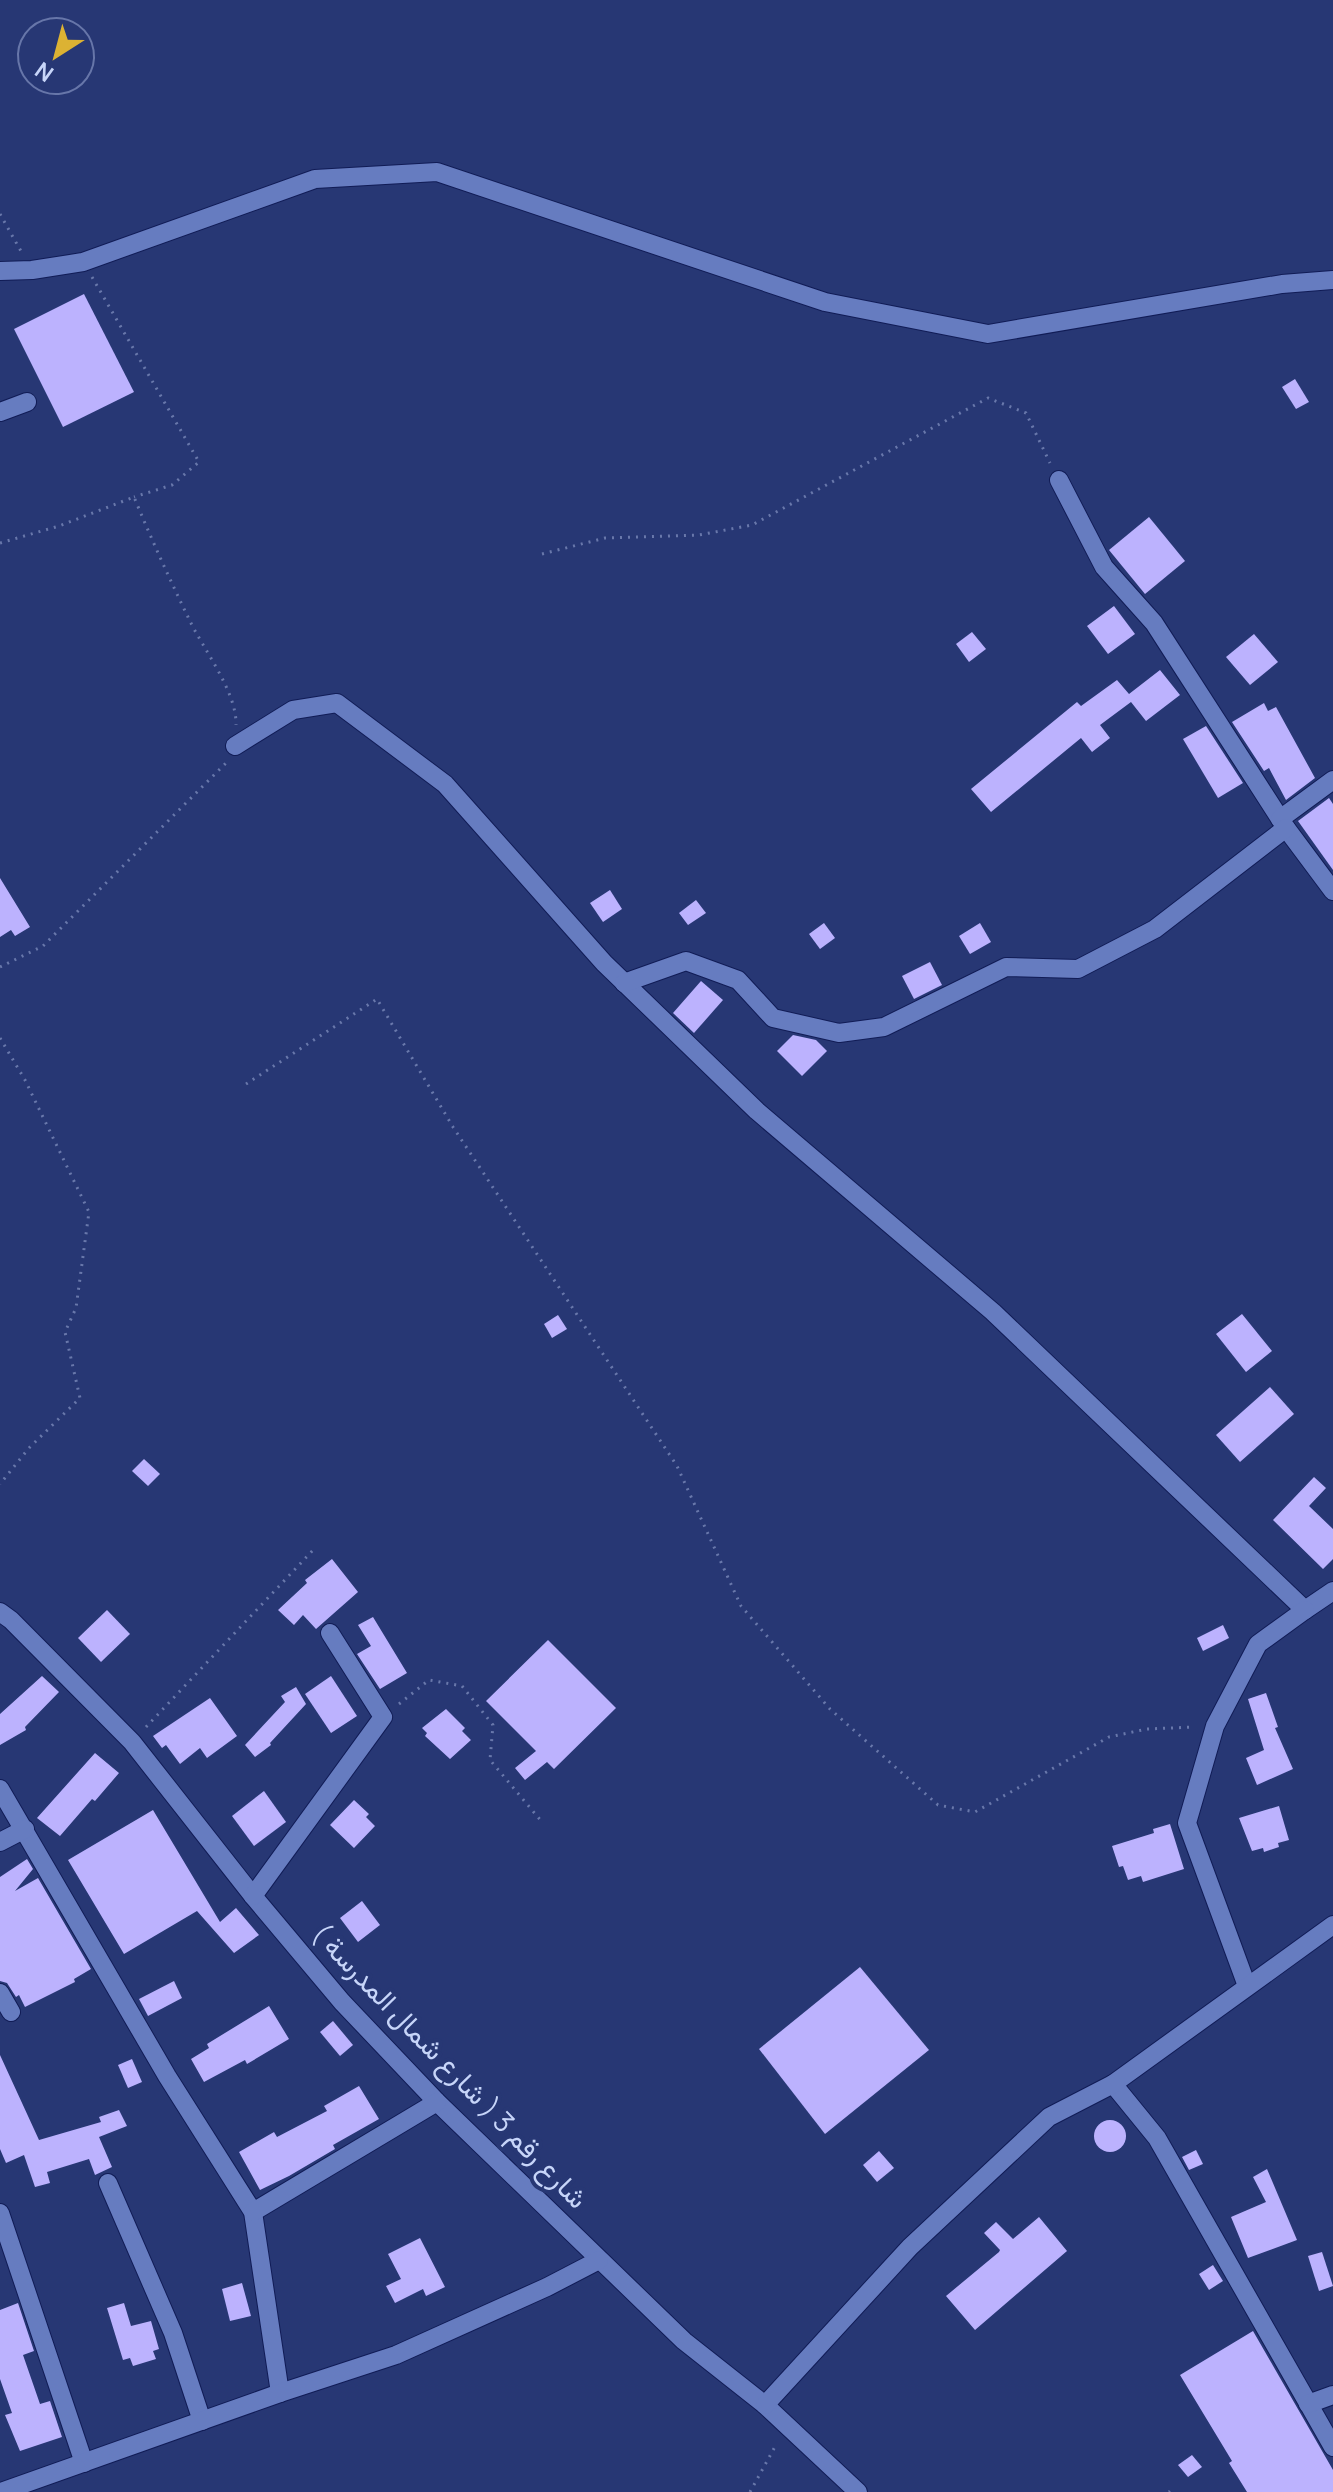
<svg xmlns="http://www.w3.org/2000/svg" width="1333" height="2492" font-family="Manrope,Vazirmatn,sans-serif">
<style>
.building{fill:#bcb2fe}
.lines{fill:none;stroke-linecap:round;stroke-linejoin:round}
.minor-casing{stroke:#111c56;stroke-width:20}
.path{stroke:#6978ab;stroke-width:3;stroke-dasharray:2 6;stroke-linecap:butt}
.minor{stroke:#667cc0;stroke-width:18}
.labels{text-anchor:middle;stroke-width:8;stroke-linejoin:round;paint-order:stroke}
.street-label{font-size:28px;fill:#c7d5f9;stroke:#273774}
</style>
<rect width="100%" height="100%" fill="#273774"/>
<g class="building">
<polygon points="84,294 134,392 63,427 14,329"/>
<polygon points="1295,379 1309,402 1296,409 1282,387"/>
<polygon points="1149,517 1185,561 1145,594 1109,550"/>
<polygon points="1114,606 1135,634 1108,654 1087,626"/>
<polygon points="972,632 986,649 969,662 956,644"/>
<polygon points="1254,634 1278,662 1250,685 1226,657"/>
<polygon points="1160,670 1180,695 1146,721 1131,702 1100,725 1110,738 1092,752 1081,738 991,812 971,789 1077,702 1081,706 1117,680 1129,694"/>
<polygon points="1264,703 1268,711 1276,707 1315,778 1286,800 1269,768 1264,771 1232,722"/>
<polygon points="1206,726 1243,783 1218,798 1183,739"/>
<polygon points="1329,798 1333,804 1333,870 1298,821"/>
<polygon points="0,878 30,927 15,936 11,930 0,937"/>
<polygon points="610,890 622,909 603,922 590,903"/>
<polygon points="696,900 706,913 688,925 679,913"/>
<polygon points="824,923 835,938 820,949 809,934"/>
<polygon points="980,923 991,942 970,954 959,936"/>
<polygon points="930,962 942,985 914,999 902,976"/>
<polygon points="701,981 723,1000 694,1033 673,1013"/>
<polygon points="793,1035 816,1040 827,1051 802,1076 777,1051"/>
<polygon points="1242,1314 1272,1351 1246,1372 1216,1334"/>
<polygon points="558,1315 567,1329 552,1338 544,1324"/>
<polygon points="1270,1387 1294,1414 1240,1462 1216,1435"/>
<polygon points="144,1459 160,1474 148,1486 132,1471"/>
<polygon points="1314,1477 1326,1488 1309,1506 1333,1529 1333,1559 1323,1569 1273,1520"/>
<polygon points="332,1559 358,1592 316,1629 303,1615 294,1625 278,1610 307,1583 305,1580"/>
<polygon points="107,1610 130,1634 101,1662 78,1638"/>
<polygon points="373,1617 407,1673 380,1689 357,1654 371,1646 358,1625"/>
<polygon points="1223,1625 1229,1638 1203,1651 1197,1638"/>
<polygon points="548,1640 616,1708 554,1769 547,1762 525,1780 515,1768 536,1751 486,1701"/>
<polygon points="42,1676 59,1692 25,1727 26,1730 0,1745 0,1714"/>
<polygon points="331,1676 357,1716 331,1733 305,1694"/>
<polygon points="296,1687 306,1704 270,1743 271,1745 255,1757 245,1745 285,1702 281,1696"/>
<polygon points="1266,1693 1278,1727 1275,1728 1293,1769 1257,1785 1246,1758 1264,1750 1248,1699"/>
<polygon points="210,1698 237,1736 207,1758 200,1748 180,1764 166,1745 162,1748 153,1736"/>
<polygon points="446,1709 465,1728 462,1731 471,1740 450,1759 425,1736 427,1733 422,1728"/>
<polygon points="95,1753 119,1773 95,1801 92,1799 60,1836 37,1818"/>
<polygon points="264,1791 286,1822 254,1846 232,1816"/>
<polygon points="354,1800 369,1814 366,1817 375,1826 354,1848 330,1825"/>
<polygon points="1279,1806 1289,1840 1278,1843 1279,1847 1264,1852 1263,1848 1252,1851 1239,1818"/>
<polygon points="153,1810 220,1922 236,1908 259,1935 234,1953 197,1911 124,1954 68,1860"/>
<polygon points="1170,1824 1184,1869 1143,1882 1141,1876 1128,1880 1123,1866 1119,1867 1112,1846 1154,1833 1153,1829"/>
<polygon points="27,1859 33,1869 15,1891 38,1878 91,1969 74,1979 75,1982 25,2007 19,1995 16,1997 7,1983 0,1981 0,1877"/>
<polygon points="362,1901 380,1925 358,1942 340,1918"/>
<polygon points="860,1967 929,2050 825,2134 759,2049"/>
<polygon points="174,1981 182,1998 148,2016 139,1999"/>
<polygon points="269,2006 289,2039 247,2064 245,2060 204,2082 191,2059 209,2048 207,2044"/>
<polygon points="333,2021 353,2045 340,2056 320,2032"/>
<polygon points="0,2055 39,2140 101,2122 99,2117 119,2110 127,2126 99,2137 112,2167 95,2175 89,2159 47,2172 50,2183 35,2187 24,2155 6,2163 0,2149"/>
<polygon points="132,2059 142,2082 128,2088 118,2065"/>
<polygon points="359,2086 379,2119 333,2145 335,2149 289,2176 260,2190 239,2152 274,2132 277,2137 327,2111 324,2106"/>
<circle cx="1110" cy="2136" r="16"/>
<polygon points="1196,2150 1203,2164 1189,2170 1182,2157"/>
<polygon points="879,2151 894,2168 877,2182 863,2165"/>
<polygon points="1267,2169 1297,2240 1248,2258 1231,2217 1266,2202 1253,2177"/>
<polygon points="1039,2217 1067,2251 975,2330 946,2296 999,2252 1000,2250 984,2233 996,2222 1013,2239"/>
<polygon points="420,2238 445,2287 426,2296 423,2289 395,2303 386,2286 401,2279 388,2254"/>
<polygon points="1322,2252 1333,2286 1319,2291 1308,2256"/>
<polygon points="1213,2265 1223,2281 1209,2290 1199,2274"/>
<polygon points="242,2283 251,2316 230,2321 222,2289"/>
<polygon points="18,2303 34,2351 23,2355 40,2404 50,2401 62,2437 20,2451 5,2415 12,2413 0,2379 0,2310"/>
<polygon points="124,2303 131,2326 151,2321 159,2349 153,2351 156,2359 133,2366 130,2358 123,2360 107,2308"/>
<polygon points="1253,2331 1333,2470 1333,2492 1247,2492 1229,2463 1232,2461 1180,2375"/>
<polygon points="1192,2455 1202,2467 1188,2477 1178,2465"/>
</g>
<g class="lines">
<g class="minor-casing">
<g id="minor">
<polyline points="0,271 32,270 83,262 315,179 437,172 825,302 988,334 1282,284 1333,280"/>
<polyline points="0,412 27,402"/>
<polyline points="1059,480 1104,567 1154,623 1286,828 1333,891"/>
<polyline points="235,746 293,710 337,703 445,784 604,963 757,1111 993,1312 1305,1610 1333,1591"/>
<polyline points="1280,819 1333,780"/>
<polyline points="624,983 686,961 738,980 773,1018 839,1033 884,1027 1006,967 1078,969 1155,929 1286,828"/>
<polyline points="0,1612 11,1620 132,1742 253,1896 342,2002 437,2102 684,2341 765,2405 858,2492"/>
<polyline points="0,1789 167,2076 253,2212 280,2393"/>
<polyline points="0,1842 25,1829"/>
<polyline points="253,1896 383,1717 330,1633"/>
<polyline points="1247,1986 1187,1823 1215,1726 1258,1644 1305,1610"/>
<polyline points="0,1993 11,2012"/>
<polyline points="1113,2084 1157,2138 1333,2447"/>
<polyline points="108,2183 173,2333 202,2421"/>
<polyline points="253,2212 437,2102"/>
<polyline points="0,2213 84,2463"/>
<polyline points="1308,2404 1333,2395"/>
<polyline points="765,2405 910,2247 1049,2117 1113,2084 1333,1925"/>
<polyline points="1,2492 280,2393 396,2355 547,2287 599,2260"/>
</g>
</g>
<g class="path">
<polyline points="0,214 22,253"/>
<polyline points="92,277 199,462 172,485 134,497"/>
<path d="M0,543L59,526L134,497C151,538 169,578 188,617C202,648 237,691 236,725"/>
<polyline points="542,554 605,538 699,535 752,525 988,398 1026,413 1050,463"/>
<polyline points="0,967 43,946 227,762"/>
<polyline points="0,1038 25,1080 89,1212 76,1308 65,1332 80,1398 29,1448 0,1484"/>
<polyline points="246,1084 377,999 453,1127 677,1466 741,1606 830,1709 938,1805 975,1812 1109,1737 1147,1729 1195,1727"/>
<polyline points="399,1704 429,1680 462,1686 493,1725 490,1760 542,1822"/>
<polyline points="146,1727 316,1547"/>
<polyline points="750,2492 777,2443"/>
<polyline points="1169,2492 1170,2491"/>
</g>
<use href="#minor" class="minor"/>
</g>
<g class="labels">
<g class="street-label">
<text transform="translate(450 2066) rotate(46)" y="10">شارع رقم 3 ( شارع شمال المدرسة )</text>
</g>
</g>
<g transform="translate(56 56) rotate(216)"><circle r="38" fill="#273774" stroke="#6776a9" stroke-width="2"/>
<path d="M0-6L14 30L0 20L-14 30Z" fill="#dcb233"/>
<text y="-12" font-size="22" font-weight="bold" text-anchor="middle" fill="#c7d5f9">N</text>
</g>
</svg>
